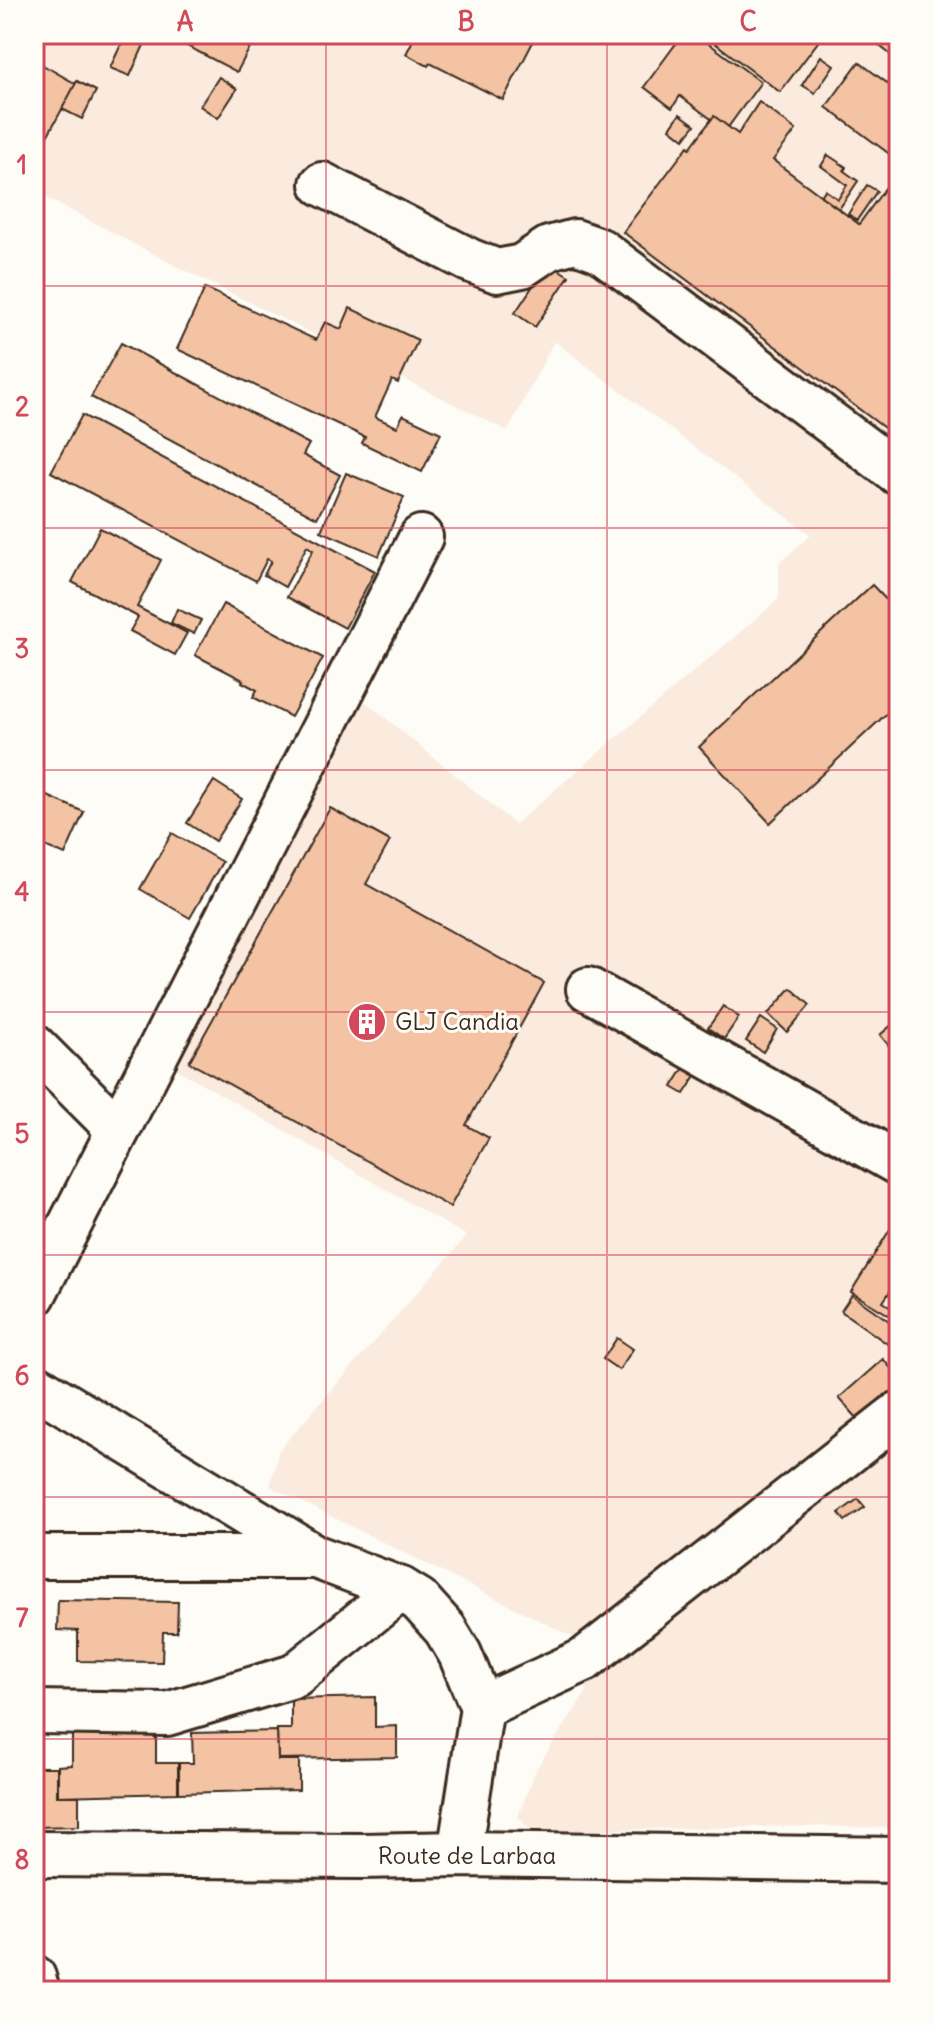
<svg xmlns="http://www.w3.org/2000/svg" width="933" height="2025" font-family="Delius,sans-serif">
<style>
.built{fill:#faebde}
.building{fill:#f4c3a4;stroke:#3b2a1e;stroke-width:2}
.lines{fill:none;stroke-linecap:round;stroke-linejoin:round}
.minor-casing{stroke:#3b2a1e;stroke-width:48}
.major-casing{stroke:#3b2a1e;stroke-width:50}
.minor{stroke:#fdfcf7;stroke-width:42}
.major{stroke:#fdfcf7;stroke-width:44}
.grid{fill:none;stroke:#d1495b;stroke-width:2;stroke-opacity:0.55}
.labels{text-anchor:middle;stroke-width:6;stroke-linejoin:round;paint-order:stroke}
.poi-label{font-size:24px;fill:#3b2a1e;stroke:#fdfcf7;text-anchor:start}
.street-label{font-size:24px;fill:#3b2a1e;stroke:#fdfcf7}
.neatline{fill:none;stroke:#d1495b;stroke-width:3}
.grid-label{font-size:26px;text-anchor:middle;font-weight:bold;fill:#d1495b}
</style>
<rect width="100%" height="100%" fill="#fdfcf7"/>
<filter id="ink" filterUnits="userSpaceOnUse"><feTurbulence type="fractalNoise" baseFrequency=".0125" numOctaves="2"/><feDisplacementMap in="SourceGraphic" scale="16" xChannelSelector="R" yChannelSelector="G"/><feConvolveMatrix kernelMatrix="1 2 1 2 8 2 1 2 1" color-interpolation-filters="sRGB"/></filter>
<g filter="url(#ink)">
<polygon class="built" points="34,34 899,34 899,1828 812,1826 530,1831 518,1816 537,1768 587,1691 575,1638 270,1486 279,1450 467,1236 170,1065 361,698 515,824 779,599 779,563 811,535 554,341 508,431 176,266 34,191"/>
<g class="building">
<polygon points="126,34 149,34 130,76 110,68"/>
<polygon points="164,34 257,34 237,72"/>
<polygon points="416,34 522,34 534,40 503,100 430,63 428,66 406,54"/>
<polygon points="683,34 696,34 761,82 726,130 680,96 672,108 644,87"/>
<polygon points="703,34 824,34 780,92"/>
<polygon points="864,34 899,34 899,61"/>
<polygon points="821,56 834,65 815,93 802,85"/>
<polygon points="34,60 76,84 34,160"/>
<polygon points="859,62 899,92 899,161 826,107"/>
<polygon points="219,77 237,89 218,118 200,106"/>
<polygon points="77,81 96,91 82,119 62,109"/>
<polygon points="759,102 796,130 773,160 859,224 894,176 899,179 899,439 623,232 688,146 690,148 714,116 738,134"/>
<polygon points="680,114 695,125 684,139 670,128"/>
<polygon points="828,155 846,167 844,171 858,181 839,209 821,196 825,190 838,199 847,185 821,166"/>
<polygon points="867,185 877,191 857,220 848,214"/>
<polygon points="548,263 569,276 535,327 515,313"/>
<polygon points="205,288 316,340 325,322 341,329 350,308 418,340 398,383 392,380 375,417 397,427 403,415 441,433 422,472 362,443 365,437 177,349"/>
<polygon points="121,343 309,444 303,455 340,475 317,518 91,397"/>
<polygon points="82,415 375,571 345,628 287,597 313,550 307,546 285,587 264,575 271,561 267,559 256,581 51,472"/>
<polygon points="346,473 404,497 379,556 321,531"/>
<polygon points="100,528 161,560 137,607 187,633 175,655 130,631 138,617 72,582"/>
<polygon points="872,585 899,613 899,702 770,823 699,747"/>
<polygon points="223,604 323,658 291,717 253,697 257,690 242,682 243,680 195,655"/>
<polygon points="177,609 201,620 194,634 171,623"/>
<polygon points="214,781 242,799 215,841 187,823"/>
<polygon points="34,790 84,812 65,855 34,841"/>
<polygon points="330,808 390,841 366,884 544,983 466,1125 489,1138 450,1207 189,1062"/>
<polygon points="172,833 222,862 190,918 140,889"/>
<polygon points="791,988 810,1005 787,1032 768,1014"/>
<polygon points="723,1006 739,1017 724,1039 708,1028"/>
<polygon points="761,1018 777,1029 763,1052 746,1041"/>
<polygon points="899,1019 899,1058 880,1035"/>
<polygon points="685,1066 697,1074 684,1094 672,1087"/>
<polygon points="899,1215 899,1280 898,1279 883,1302 899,1312 899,1321 851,1292"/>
<polygon points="852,1295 899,1328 899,1352 841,1311"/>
<polygon points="617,1338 633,1349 619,1370 603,1359"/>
<polygon points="883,1359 899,1377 899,1402 868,1430 839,1398"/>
<polygon points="858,1499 865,1507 845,1521 839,1513"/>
<polygon points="58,1600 178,1602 177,1632 163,1632 162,1662 78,1661 78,1631 57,1630"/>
<polygon points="375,1697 375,1727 397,1726 397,1757 278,1759 277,1729 291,1729 291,1699"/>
<polygon points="277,1731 278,1760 299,1760 299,1790 179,1793 179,1763 193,1763 192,1733"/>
<polygon points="156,1733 156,1763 178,1763 178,1793 58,1796 58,1766 72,1765 72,1735"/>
<polygon points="34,1767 57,1767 57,1796 79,1796 79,1826 34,1827"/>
</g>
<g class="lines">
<g class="minor-casing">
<g id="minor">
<polyline points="322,184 469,260 497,271 522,266 549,248 575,241 600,250 899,474"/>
<polyline points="588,989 899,1164"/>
<polyline points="34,1046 118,1130"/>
<polyline points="34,1295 421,537"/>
<polyline points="34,1385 316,1557 401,1589 419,1600 445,1629 460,1654 482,1707 459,1854"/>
<polyline points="34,1557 315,1557"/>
<polyline points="482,1707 584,1660 899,1413"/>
<polyline points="34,1712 167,1714 294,1676 401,1589"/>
<polyline points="34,1977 38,1991"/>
</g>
</g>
<g class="major-casing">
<polyline id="major" points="34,1854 362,1856 459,1854 899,1860"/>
</g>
<use href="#minor" class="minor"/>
<use href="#major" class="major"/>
</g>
</g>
<path class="grid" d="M326,34V1991M607,34V1991M34,286H899M34,528H899M34,770H899M34,1012H899M34,1255H899M34,1497H899M34,1739H899"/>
<defs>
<g id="building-disc" transform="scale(2)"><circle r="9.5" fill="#d1495b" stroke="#fdfcf7"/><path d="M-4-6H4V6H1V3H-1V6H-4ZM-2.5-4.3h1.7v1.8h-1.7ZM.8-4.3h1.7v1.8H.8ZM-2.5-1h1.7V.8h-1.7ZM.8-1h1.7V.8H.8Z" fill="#fff"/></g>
</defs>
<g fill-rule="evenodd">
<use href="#building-disc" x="367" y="1022"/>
</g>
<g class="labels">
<g class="poi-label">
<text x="395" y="1030">GLJ Candia</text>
</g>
<g class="street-label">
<text x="467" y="1864">Route de Larbaa</text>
</g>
</g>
<rect width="933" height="2025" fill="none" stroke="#fdfcf7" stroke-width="88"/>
<rect x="44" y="44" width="845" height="1937" class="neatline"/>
<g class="grid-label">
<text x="185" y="31">A</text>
<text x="466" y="31">B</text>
<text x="748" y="31">C</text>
<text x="22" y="174">1</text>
<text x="22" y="416">2</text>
<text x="22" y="658">3</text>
<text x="22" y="901">4</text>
<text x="22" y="1143">5</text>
<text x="22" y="1385">6</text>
<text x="22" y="1627">7</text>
<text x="22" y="1869">8</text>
</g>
</svg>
